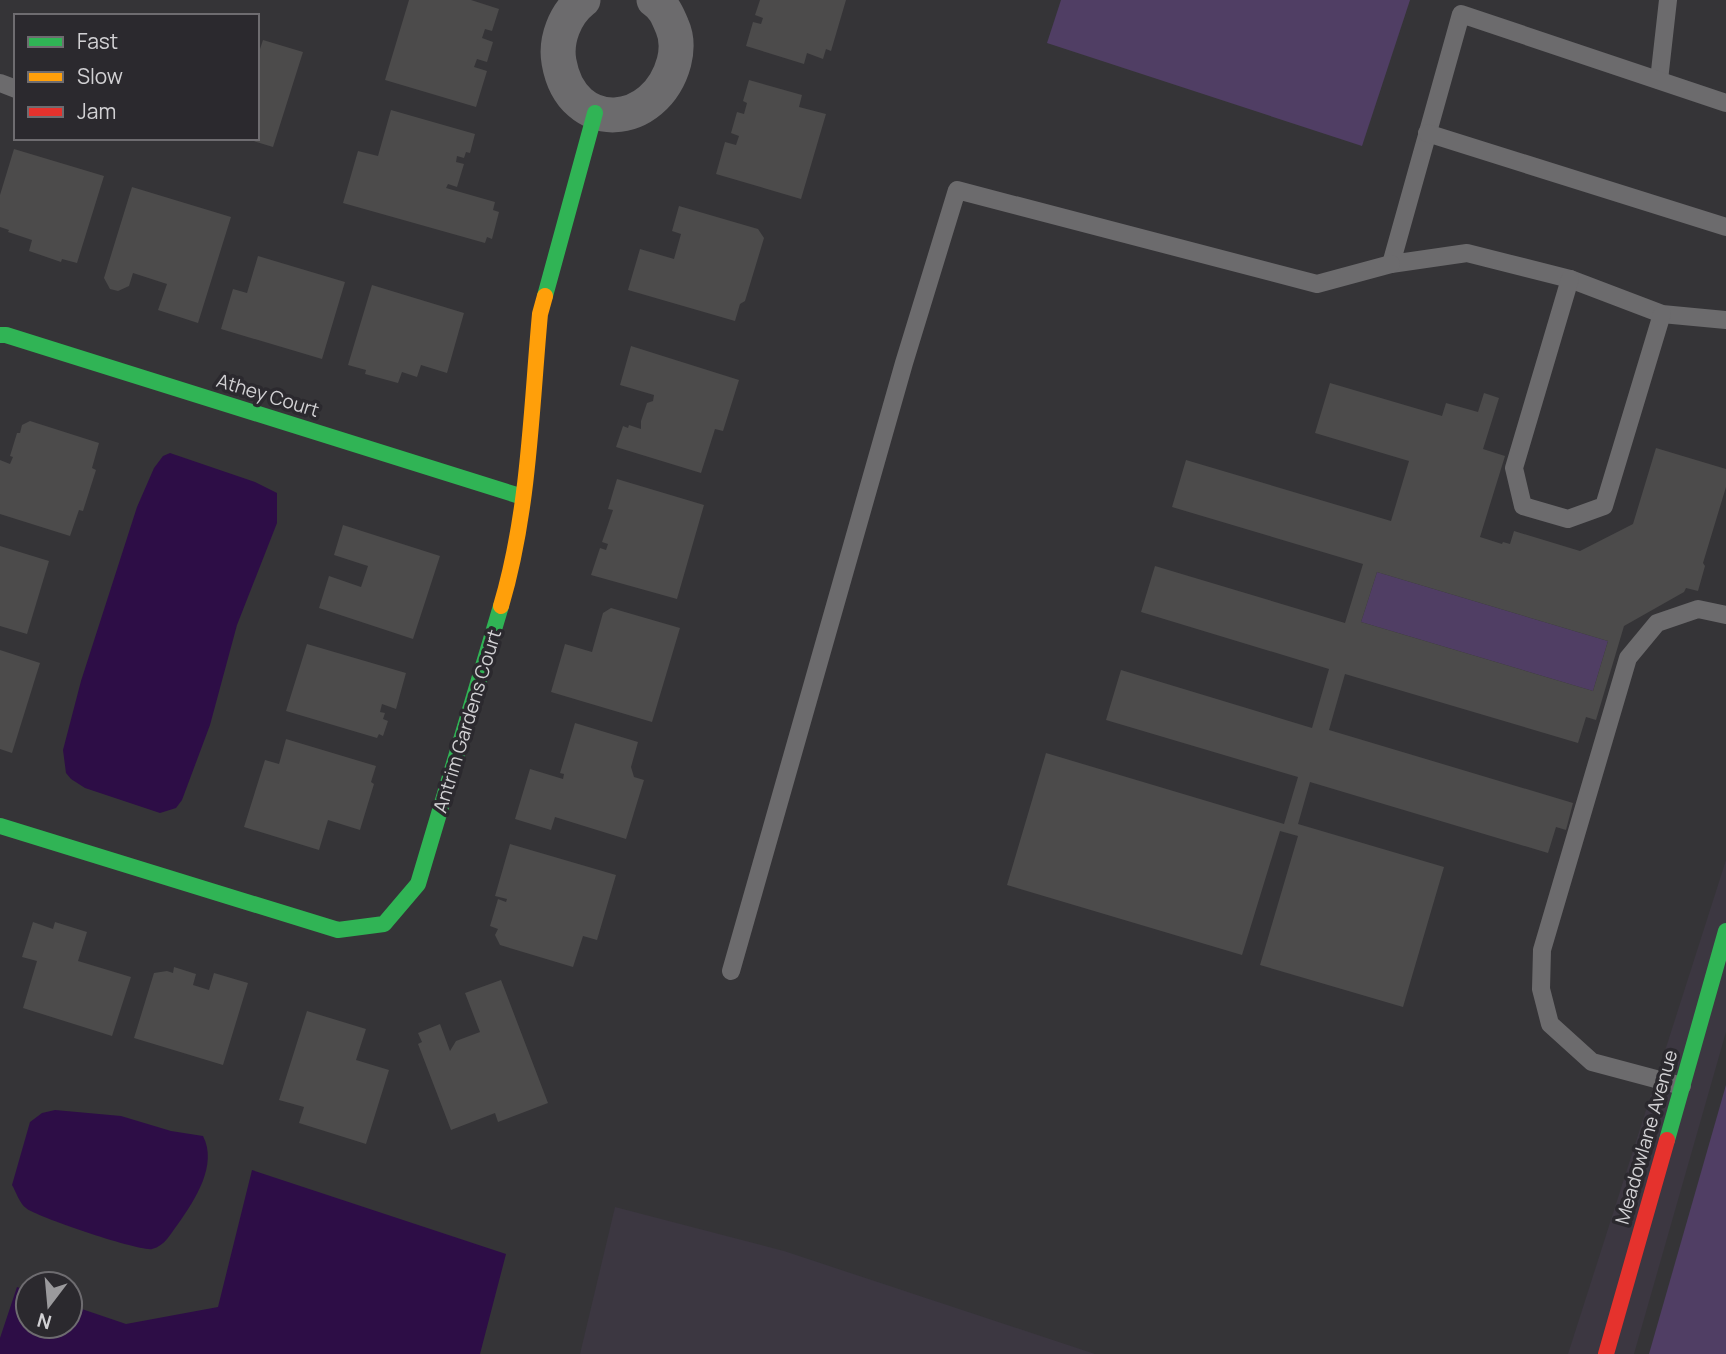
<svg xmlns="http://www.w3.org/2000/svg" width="1726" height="1354" font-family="Manrope,sans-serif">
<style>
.built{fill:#3c3741}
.green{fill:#503e64}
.water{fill:#2d0d46}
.building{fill:#4c4b4b;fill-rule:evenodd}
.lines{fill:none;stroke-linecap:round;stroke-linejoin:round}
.lane{stroke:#6c6b6d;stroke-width:18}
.street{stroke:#6c6b6d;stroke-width:35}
.fast{stroke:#30b455;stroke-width:16}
.slow{stroke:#ff9f0a;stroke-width:16}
.jam{stroke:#e5322d;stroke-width:16}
.labels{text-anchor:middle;stroke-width:7;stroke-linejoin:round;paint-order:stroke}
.street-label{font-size:19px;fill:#d2d1d4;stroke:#2b292e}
</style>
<rect width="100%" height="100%" fill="#353437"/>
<g class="built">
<polygon points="1726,860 1726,1032 1634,1354 1568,1354"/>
<polygon points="615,1207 784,1251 1095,1354 580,1354"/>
</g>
<g class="green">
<polygon points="1061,0 1410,0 1362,146 1047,43"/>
<polygon points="1377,572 1608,641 1593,691 1361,622"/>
<polygon points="1726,1085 1726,1354 1649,1354"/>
</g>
<g class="water">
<polygon points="170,453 255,482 277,493 277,523 237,625 210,725 182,800 176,808 160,813 85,788 71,779 66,773 63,750 81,681 137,507 154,468 163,456"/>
<path d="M55,1110L121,1116L171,1131L203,1136C218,1165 195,1200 178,1224C171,1233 165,1246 152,1249C141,1252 36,1217 26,1208C20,1204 16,1192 12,1185L30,1122L42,1113Z"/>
<polygon points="252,1170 506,1254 480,1354 0,1354 0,1338 17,1287 28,1291 28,1326 70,1326 70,1305 126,1324 218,1307"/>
</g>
<g class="building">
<polygon points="409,0 471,0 499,9 492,31 485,29 482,38 493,42 487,62 477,59 474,67 487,71 476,107 385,80"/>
<polygon points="760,0 846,0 831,51 826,49 823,59 807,53 804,64 746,46 753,22 761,24 763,18 755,15"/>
<polygon points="263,40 303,52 273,147 247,139 257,138 257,58"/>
<polygon points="749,80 802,95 799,107 826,114 801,199 716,174 725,142 736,145 739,136 731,133 737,112 744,114 747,103 743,101"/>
<polygon points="391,110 475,134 470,153 466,152 464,158 457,156 456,162 464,164 457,187 448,184 446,188 495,202 493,210 499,212 492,239 487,237 485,243 343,203 358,151 378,156"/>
<polygon points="14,149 104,176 77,263 62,259 61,262 29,251 32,240 8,232 9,230 0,227 0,195"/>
<polygon points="132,187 231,217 198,323 158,310 167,284 133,273 129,286 118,291 110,289 104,278"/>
<polygon points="679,206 758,229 764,238 745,301 740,304 735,321 628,290 640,249 674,259 681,234 672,231"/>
<polygon points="258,256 345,282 322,359 221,329 233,289 247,293"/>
<polygon points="372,285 464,313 447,373 421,365 417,377 402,372 398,383 365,374 366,370 348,365"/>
<polygon points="631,346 739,380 723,431 715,429 701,473 616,447 623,426 628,428 629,425 641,429 641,421 647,403 653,401 654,395 620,385"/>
<path d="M1330,383L1442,416L1446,403L1478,412L1484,393L1499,398L1483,449L1505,456L1480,537L1502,544L1503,542L1510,544L1514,531L1580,551L1633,524L1656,448L1726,469V487L1703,563L1705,566L1698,591L1686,588L1684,592L1624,626L1596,720L1586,717L1578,743L1345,674L1329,730L1573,803L1566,830L1556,827L1548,853L1310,782L1298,824L1444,867L1403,1007L1260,965L1298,836L1280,831L1242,955L1007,885L1046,753L1284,824L1298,777L1106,720L1121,670L1312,728L1329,669L1141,612L1155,566L1345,623L1363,564L1172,507L1186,460L1391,521L1409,461L1315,433ZM1377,572L1608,641L1593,691L1361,622Z"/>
<polygon points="30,421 99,443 92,468 96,470 83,511 79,510 70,536 0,514 0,460 10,464 13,457 10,456 17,433 20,433 22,425"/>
<polygon points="617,479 704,505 677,599 591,575 600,548 606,550 608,544 602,542 613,510 608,509"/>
<polygon points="343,525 440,556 413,639 319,608 329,576 361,587 368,566 334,555"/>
<polygon points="0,546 49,561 27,634 0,626"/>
<polygon points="611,608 680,628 652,722 551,692 565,644 592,652 603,613"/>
<polygon points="307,644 406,673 396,709 382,704 380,712 385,713 383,719 388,721 383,736 379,734 377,738 286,711"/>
<polygon points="0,650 40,663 12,753 0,749"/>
<polygon points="575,723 638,742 631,767 634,777 644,780 626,839 555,817 551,830 515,819 530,769 563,779 564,774 560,773"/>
<polygon points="286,739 376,766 371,782 374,784 360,830 328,820 319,850 244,827 265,760 279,764"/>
<polygon points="510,844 616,875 597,940 583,936 573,967 500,945 495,935 498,929 490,926 498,899 506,902 507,899 495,896"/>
<polygon points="33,922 53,929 55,922 87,932 78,961 131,977 112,1036 23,1008 37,961 22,957"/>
<polygon points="174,967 196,974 193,985 209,990 214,973 248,983 223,1065 134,1038 154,973 167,971 173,973"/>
<polygon points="501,980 548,1103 498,1122 495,1113 451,1130 418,1044 422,1042 418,1033 440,1024 450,1051 456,1041 480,1032 465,993"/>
<polygon points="307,1011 366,1029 356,1060 389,1070 366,1144 299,1123 304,1107 279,1100"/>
</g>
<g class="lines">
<g class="lane">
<polyline points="1659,80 1668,0"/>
<polyline points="0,83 16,89"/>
<polyline points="1726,103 1461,14 1391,264 1467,253 1570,279 1662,314 1726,320"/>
<polyline points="1427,133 1726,227"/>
<polyline points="1570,279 1514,468 1523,506 1568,519 1604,506 1662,314"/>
<polyline points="731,971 904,363 957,190 1317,284 1391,264"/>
<polyline points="1682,1086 1592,1062 1550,1024 1541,989 1542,950 1628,658 1657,623 1698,609 1726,615"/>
</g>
<path class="street" d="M583,0C565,14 555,40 559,62C572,136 656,129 674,62C677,50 677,37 672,26C667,14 664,7 654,0"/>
<g class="fast">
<polyline points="545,296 595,113"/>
<polyline points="0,335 6,335 523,497"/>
<polyline points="0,826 338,930 384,924 418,884 501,606"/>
<polyline points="1667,1140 1726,931"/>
</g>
<path class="slow" d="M501,606C529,512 531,411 540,314L545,296"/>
<polyline class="jam" points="1606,1354 1667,1140"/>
</g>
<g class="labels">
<g class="street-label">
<text transform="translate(268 395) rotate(17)" y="7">Athey Court</text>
<text transform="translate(467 721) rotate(-73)" y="7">Antrim Gardens Court</text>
<text transform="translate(1646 1137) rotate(-74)" y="7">Meadowlane Avenue</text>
</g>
</g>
<rect x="14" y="14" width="245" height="126" fill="#2b292e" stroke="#6e6c70" stroke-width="2"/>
<rect x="28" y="37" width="35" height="10" fill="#30b455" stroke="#6e6c70" stroke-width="2"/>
<text x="77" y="49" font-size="21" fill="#d2d1d4">Fast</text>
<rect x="28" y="72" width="35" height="10" fill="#ff9f0a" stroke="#6e6c70" stroke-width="2"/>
<text x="77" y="84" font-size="21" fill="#d2d1d4">Slow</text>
<rect x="28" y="107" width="35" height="10" fill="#e5322d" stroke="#6e6c70" stroke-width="2"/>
<text x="77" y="119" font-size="21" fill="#d2d1d4">Jam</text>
<g transform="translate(49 1305) rotate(196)"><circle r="33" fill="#2b292e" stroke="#6e6c70" stroke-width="2"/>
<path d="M0-5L12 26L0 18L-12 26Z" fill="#9b9a9d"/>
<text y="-10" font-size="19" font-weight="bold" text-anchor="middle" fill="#d2d1d4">N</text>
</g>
</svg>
